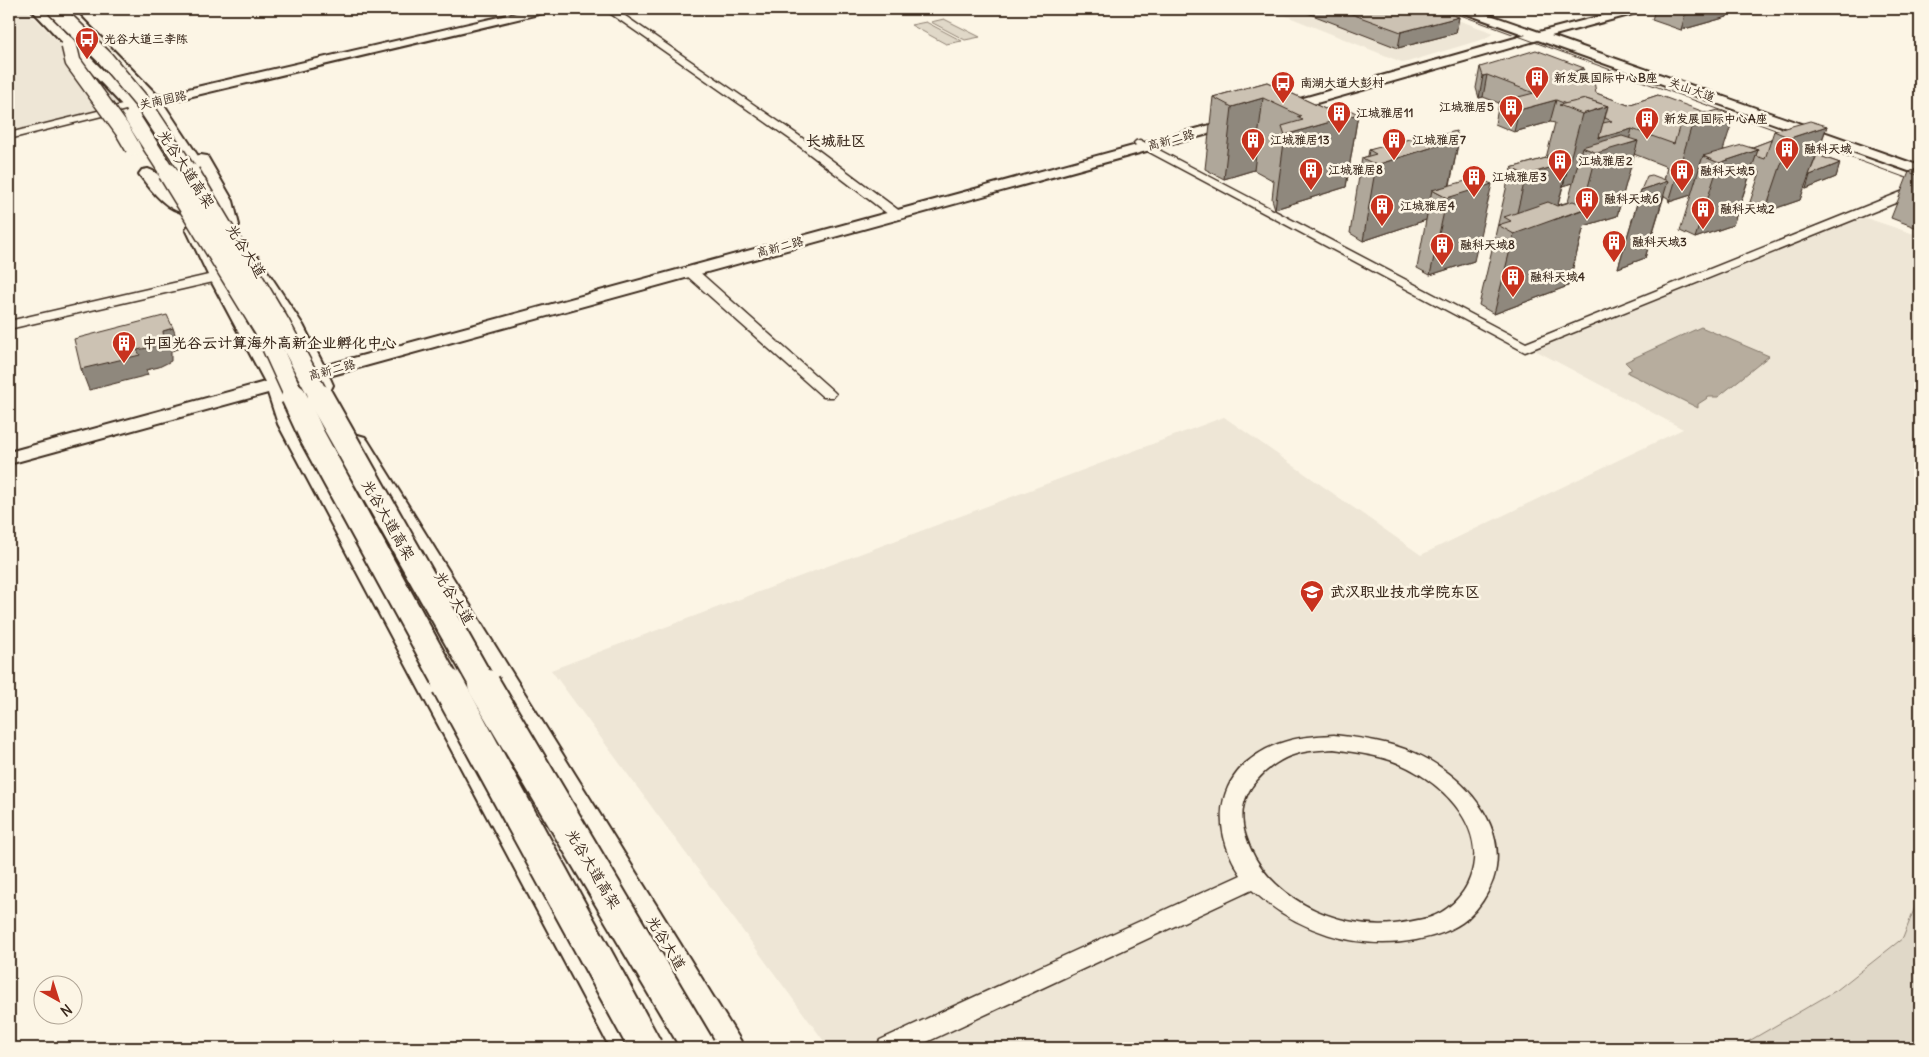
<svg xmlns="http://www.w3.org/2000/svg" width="1929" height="1057" font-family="Delius,'LXGW WenKai TC',sans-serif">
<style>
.built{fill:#eee6d6}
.green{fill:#e0d8c8;stroke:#8e8173}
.water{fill:#b7ad9e;stroke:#85796b}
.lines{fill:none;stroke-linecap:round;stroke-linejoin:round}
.minor-casing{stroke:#3b2a1e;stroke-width:3}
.major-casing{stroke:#3b2a1e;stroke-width:4}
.highway-casing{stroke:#3b2a1e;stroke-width:4}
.minor{fill:#fcf5e5;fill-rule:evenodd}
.major{fill:#fcf5e5;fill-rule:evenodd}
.highway{fill:#fcf5e5;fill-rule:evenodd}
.tram{stroke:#3b2a1e;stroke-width:1}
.highway-bridge-far3-casing{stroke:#3b2a1e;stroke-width:18;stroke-linecap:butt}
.highway-bridge-far2-casing{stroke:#3b2a1e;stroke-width:22;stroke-linecap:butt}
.highway-bridge-far1-casing{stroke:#3b2a1e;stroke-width:29;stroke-linecap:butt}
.highway-bridge-casing{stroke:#3b2a1e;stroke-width:36;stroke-linecap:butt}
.highway-bridge-far3{stroke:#fcf5e5;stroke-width:15}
.highway-bridge-far2{stroke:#fcf5e5;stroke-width:19}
.highway-bridge-far1{stroke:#fcf5e5;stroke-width:25}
.highway-bridge{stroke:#fcf5e5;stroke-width:32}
.wall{fill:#afa79a;stroke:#3b2a1e;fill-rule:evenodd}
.shaded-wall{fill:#8f887d;stroke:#3b2a1e}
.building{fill:#ccc2b3;stroke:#3b2a1e}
.labels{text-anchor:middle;stroke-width:5;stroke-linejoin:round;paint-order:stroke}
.far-poi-label{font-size:12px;font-weight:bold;fill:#3b2a1e;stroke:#fcf5e5;text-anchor:start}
.far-street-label{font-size:12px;fill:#3b2a1e;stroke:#fcf5e5}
.far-quarter-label{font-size:15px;font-weight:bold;fill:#3b2a1e;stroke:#fcf5e5}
.street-label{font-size:15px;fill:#3b2a1e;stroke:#fcf5e5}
.poi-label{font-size:15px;font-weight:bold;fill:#3b2a1e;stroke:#fcf5e5;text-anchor:start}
</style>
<rect width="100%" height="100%" fill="#fcf5e5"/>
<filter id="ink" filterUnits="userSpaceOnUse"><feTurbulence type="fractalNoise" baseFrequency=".02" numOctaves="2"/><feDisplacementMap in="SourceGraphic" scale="10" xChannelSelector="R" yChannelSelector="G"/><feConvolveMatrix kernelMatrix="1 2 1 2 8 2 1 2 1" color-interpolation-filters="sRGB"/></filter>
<g filter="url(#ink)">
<g class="built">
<polygon points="9,9 26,9 120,105 9,132"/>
<polygon points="1269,9 1427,9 1494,33 1484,39 1404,63"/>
<polygon points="1520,9 1595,9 1586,11 1580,10 1550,16 1537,15"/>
<polygon points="1863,217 1920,236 1920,1048 829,1048 551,670 1224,417 1421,555 1683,429 1533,349"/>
</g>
<g class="green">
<polygon points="944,19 980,37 965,40 931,22"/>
<polygon points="926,22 962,41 946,44 911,25"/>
<polygon points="1920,894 1920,1048 1737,1048 1837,990 1903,938"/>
</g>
<polygon class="water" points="1701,327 1769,356 1718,397 1709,397 1698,404 1698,408 1628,373 1628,371 1631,370 1631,368 1625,362"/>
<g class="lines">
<g class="minor-casing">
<g id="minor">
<polygon points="604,9 615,9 798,135 901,212 903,215 901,218 893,218 790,139"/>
<polygon points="130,103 135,106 134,108 9,139 9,133"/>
<polygon points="1140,140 1526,343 1916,186 1920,185 1920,193 1525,352 1136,145 1134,143 1136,141"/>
<polygon points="691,268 696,269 833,391 836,394 833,397 823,397 686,275 684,272 686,269"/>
<polygon points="217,273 222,274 224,277 222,280 9,329 9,321"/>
<path d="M1334,735C1361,738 1390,742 1415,753C1462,774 1511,825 1493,880C1488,894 1479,908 1468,918C1453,931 1435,936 1416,940C1356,951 1297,931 1252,890L914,1048H876L880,1040L1241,875C1207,824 1217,768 1278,744C1296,737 1315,736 1334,735ZM1334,749C1352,752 1372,754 1390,760C1436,776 1490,824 1470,878C1464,896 1446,913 1428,918C1417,920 1405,923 1394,924C1335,930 1264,896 1246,837C1239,817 1242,797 1256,781C1266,769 1281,758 1296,754C1308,750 1322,750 1334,749Z"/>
</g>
</g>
<g class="major-casing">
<g id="major">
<polygon points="31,9 43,9 135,103 154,134 152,137 142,137 125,108"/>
<polygon points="61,9 73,9 158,96 533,9 553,9 547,12 163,103 198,156 214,185 212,188 202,188 200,185 184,156 152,106 138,107 136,104 138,101 146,99"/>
<polygon points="1457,9 1473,9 1539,32 1628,9 1646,9 1644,11 1551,36 1920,166 1920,175 1538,40 1285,112 1280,113 1273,109 1275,106 1526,35 1459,11"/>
<polygon points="1236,118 1241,119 1243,122 1241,125 329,376 333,385 331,389 324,391 317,389 313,381 286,388 298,424 641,1048 610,1048 278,424 268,393 9,464 9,452 265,382 209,277 186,229 188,226 200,226 202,229 225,277 281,378 308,371 285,325 244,260 246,257 258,257 303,325 324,366"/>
<polygon points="358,435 365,437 368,441 745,1048 713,1048 348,441 351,437"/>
</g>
</g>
<g class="highway-casing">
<g id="highway">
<polygon points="201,155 207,156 233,201 239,225 236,229 230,230 224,229 215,201 193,160 195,156"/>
<path d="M148,169C159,172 164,183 172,190C178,197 188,200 194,208L191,212C171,217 150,189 139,174L142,170Z"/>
</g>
</g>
<use href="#minor" class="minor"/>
<use href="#major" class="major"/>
<use href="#highway" class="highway"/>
<g class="tram">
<polyline points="1444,9 1789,135"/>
<polyline points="1808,142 1920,183"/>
</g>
<g class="highway-bridge-far3-casing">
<g id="highway-bridge-far3">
<polyline points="55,9 105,58 146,107 191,175"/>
<polyline points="69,45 73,62 123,131 133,148"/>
<polyline points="132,117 169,175"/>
</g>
</g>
<g class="highway-bridge-far2-casing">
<g id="highway-bridge-far2">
<polyline points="168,173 264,330 295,398"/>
<polyline points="190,173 280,324 320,398"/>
</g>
</g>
<g class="highway-bridge-far1-casing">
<g id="highway-bridge-far1">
<polyline points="294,397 312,436 449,687"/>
<polyline points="320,397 484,687"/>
</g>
</g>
<g class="highway-bridge-casing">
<g id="highway-bridge">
<polyline points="448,685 646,1048"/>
<polyline points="484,685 699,1048"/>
</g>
</g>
<use href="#highway-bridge-far3" class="highway-bridge-far3"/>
<use href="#highway-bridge-far2" class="highway-bridge-far2"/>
<use href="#highway-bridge-far1" class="highway-bridge-far1"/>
<use href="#highway-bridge" class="highway-bridge"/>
</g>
<g class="wall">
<polygon points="1297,9 1435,9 1459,17 1456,33 1398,48"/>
<polygon points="1655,9 1729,9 1727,17 1681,30 1652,20"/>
<path d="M1480,67L1582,77L1596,93L1628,105L1658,95L1723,150L1750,148L1771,140L1774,131L1827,126L1817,155L1840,163L1836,177L1806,189L1804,188L1800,200L1765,212L1749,205L1760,172L1752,169L1733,225L1695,238L1680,231L1691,195L1669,202L1668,198L1664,196L1645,258L1618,268L1641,190L1664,180L1667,167L1634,154L1617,216L1584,226L1568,286L1494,314L1479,305L1511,168L1546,158L1555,123L1550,122L1514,132L1495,124L1499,103L1483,97L1479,98L1476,88ZM1573,183L1568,202L1558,205L1563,186Z"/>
<polygon points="1267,82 1325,109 1358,114 1346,187 1275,209 1272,199 1274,181 1254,170 1224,179 1205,169 1213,97"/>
<polygon points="1459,139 1450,185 1474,261 1430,275 1417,268 1426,220 1363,241 1350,233 1362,158 1368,156 1369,150 1420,141"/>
<polygon points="1920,168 1920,229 1891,218 1909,172"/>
</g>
<g class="shaded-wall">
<polygon points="1706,9 1729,9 1727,17 1681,30 1685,15"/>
<polygon points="1459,17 1456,33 1398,48 1401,32"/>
<polygon points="1584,68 1579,89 1571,73"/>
<polygon points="1487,75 1483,97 1479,98 1483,76"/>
<polygon points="1263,98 1254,170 1224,179 1232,107"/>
<polygon points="1556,100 1550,122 1514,132 1519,110"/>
<polygon points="1608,106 1599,138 1632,129 1628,144 1638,141 1617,216 1584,226 1568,286 1494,314 1514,234 1512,233 1526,175 1569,162 1554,220 1582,210 1597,153 1582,147 1573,183 1563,186 1582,114"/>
<polygon points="1358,114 1346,187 1275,209 1285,135"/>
<polygon points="1734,116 1719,163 1703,156 1691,195 1669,202 1691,128"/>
<polygon points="1827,126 1800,200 1765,212 1790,138"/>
<polygon points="1459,139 1447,197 1492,184 1474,261 1430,275 1447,198 1432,190 1426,220 1363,241 1376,165"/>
<polygon points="1758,150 1733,225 1695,238 1719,163"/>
<polygon points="1840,163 1836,177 1806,189 1810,175"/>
<polygon points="1668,181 1645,258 1618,268 1641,190"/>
<polygon points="173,328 180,348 171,351 171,361 159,367 146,370 148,375 89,390 81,369 137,350 163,331"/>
</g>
<g class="building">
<polygon points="1338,9 1435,9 1459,17 1401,32"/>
<polygon points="1667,9 1706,9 1685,15"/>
<polygon points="1536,50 1584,68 1571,73 1594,81 1596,93 1628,105 1658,95 1707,113 1681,121 1674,144 1632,129 1599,138 1603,123 1612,121 1605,118 1608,106 1586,99 1566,104 1556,100 1519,110 1499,102 1534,93 1487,75 1483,76 1480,67"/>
<polygon points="1267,82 1325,109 1340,105 1358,114 1285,135 1282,126 1303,120 1297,117 1301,116 1263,98 1232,107 1213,97"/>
<polygon points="1586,99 1608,106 1582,114 1559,105"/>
<polygon points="1718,110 1734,116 1691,128 1690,124 1681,121"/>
<polygon points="1810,121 1827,126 1790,138 1774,131"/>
<polygon points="1456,131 1459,139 1376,165 1362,158 1376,154 1369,150 1413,138 1420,141"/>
<polygon points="1622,136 1638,141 1597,153 1582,147"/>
<polygon points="1771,140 1765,159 1756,156 1758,150 1750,148"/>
<polygon points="1742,145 1758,150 1719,163 1703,156"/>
<polygon points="1817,155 1840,163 1810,175 1809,175"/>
<polygon points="1553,156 1569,162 1526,175 1511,168"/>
<polygon points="1920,168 1920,176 1909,172"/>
<polygon points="1652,175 1668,181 1641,190 1647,176"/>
<polygon points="1477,178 1492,184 1447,198 1432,190"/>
<polygon points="1573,201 1589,207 1514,234 1498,225 1511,221 1504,217 1548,202 1557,206"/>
<polygon points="167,315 173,328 163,331 164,340 152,347 137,350 140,355 81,369 74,339"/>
</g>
</g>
<defs>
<g id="bus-pin" transform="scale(1.25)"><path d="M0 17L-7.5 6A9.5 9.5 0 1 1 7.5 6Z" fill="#c8321e" stroke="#fcf5e5"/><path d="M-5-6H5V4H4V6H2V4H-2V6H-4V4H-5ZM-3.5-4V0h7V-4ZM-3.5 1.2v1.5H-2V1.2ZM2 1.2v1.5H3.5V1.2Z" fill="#fff"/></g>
<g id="building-pin" transform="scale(1.25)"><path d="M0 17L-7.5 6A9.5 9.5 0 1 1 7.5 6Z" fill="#c8321e" stroke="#fcf5e5"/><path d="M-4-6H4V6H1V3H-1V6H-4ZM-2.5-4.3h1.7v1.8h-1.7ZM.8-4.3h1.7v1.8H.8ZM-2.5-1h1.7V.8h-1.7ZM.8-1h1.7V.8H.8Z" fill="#fff"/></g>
<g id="university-pin" transform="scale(1.25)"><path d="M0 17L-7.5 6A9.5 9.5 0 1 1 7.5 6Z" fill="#c8321e" stroke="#fcf5e5"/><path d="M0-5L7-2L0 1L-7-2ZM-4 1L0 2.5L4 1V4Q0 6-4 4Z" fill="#fff"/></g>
</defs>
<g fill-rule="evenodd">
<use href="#bus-pin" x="87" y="39"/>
<use href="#building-pin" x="1537" y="78"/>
<use href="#bus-pin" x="1283" y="83"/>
<use href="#building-pin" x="1511" y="107"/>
<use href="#building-pin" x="1339" y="113"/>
<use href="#building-pin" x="1647" y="119"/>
<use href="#building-pin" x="1253" y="140"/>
<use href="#building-pin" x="1394" y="140"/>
<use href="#building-pin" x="1787" y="149"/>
<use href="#building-pin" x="1560" y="161"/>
<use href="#building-pin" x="1311" y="170"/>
<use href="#building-pin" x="1682" y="171"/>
<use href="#building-pin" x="1474" y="177"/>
<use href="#building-pin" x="1587" y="199"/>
<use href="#building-pin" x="1382" y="206"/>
<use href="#building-pin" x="1703" y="209"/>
<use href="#building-pin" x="1614" y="242"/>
<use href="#building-pin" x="1442" y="245"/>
<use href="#building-pin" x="1513" y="277"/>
<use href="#building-pin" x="124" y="343"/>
<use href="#university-pin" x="1312" y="592"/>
</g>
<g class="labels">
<g class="far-poi-label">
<text x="104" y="43">光谷大道三李陈</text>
<text x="1554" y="82">新发展国际中心B座</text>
<text x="1300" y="87">南湖大道大彭村</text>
<text x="1494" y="111" text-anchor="end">江城雅居5</text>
<text x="1356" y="117">江城雅居11</text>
<text x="1664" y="123">新发展国际中心A座</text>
<text x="1270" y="144">江城雅居13</text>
<text x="1412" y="144">江城雅居7</text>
<text x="1804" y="153">融科天域</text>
<text x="1578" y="165">江城雅居2</text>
<text x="1328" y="174">江城雅居8</text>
<text x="1700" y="175">融科天域5</text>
<text x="1492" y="181">江城雅居3</text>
<text x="1604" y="203">融科天域6</text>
<text x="1400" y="210">江城雅居4</text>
<text x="1720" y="213">融科天域2</text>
<text x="1632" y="246">融科天域3</text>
<text x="1460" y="249">融科天域8</text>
<text x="1530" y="281">融科天域4</text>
</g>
<g class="far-street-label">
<text transform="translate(1692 90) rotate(20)" y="4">关山大道</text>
<text transform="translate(163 100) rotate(-12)" y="4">关南园路</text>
<text transform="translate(1171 140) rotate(-15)" y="4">高新二路</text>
<text transform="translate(780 247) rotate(-15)" y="4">高新二路</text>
<text transform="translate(332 370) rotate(-15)" y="4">高新二路</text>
</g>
<g class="far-quarter-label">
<text x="836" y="146">长城社区</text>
</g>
<g class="street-label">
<text transform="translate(186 169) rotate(57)" y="5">光谷大道高架</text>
<text transform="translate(246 251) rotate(58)" y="5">光谷大道</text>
<text transform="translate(388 520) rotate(60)" y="5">光谷大道高架</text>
<text transform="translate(454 598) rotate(58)" y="5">光谷大道</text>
<text transform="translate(593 869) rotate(59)" y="5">光谷大道高架</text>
<text transform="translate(666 943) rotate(59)" y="5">光谷大道</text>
</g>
<g class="poi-label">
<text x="142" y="348">中国光谷云计算海外高新企业孵化中心</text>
<text x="1330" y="597">武汉职业技术学院东区</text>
</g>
</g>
<rect width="1929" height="1057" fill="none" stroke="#fcf5e5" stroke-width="30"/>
<rect x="15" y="15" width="1899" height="1027" fill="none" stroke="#3b2a1e" stroke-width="2" filter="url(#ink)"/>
<g transform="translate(58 1000) rotate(141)"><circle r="24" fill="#fcf5e5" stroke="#afa495"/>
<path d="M0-4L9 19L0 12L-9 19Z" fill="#c8321e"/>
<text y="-8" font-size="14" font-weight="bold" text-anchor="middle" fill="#3b2a1e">N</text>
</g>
</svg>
